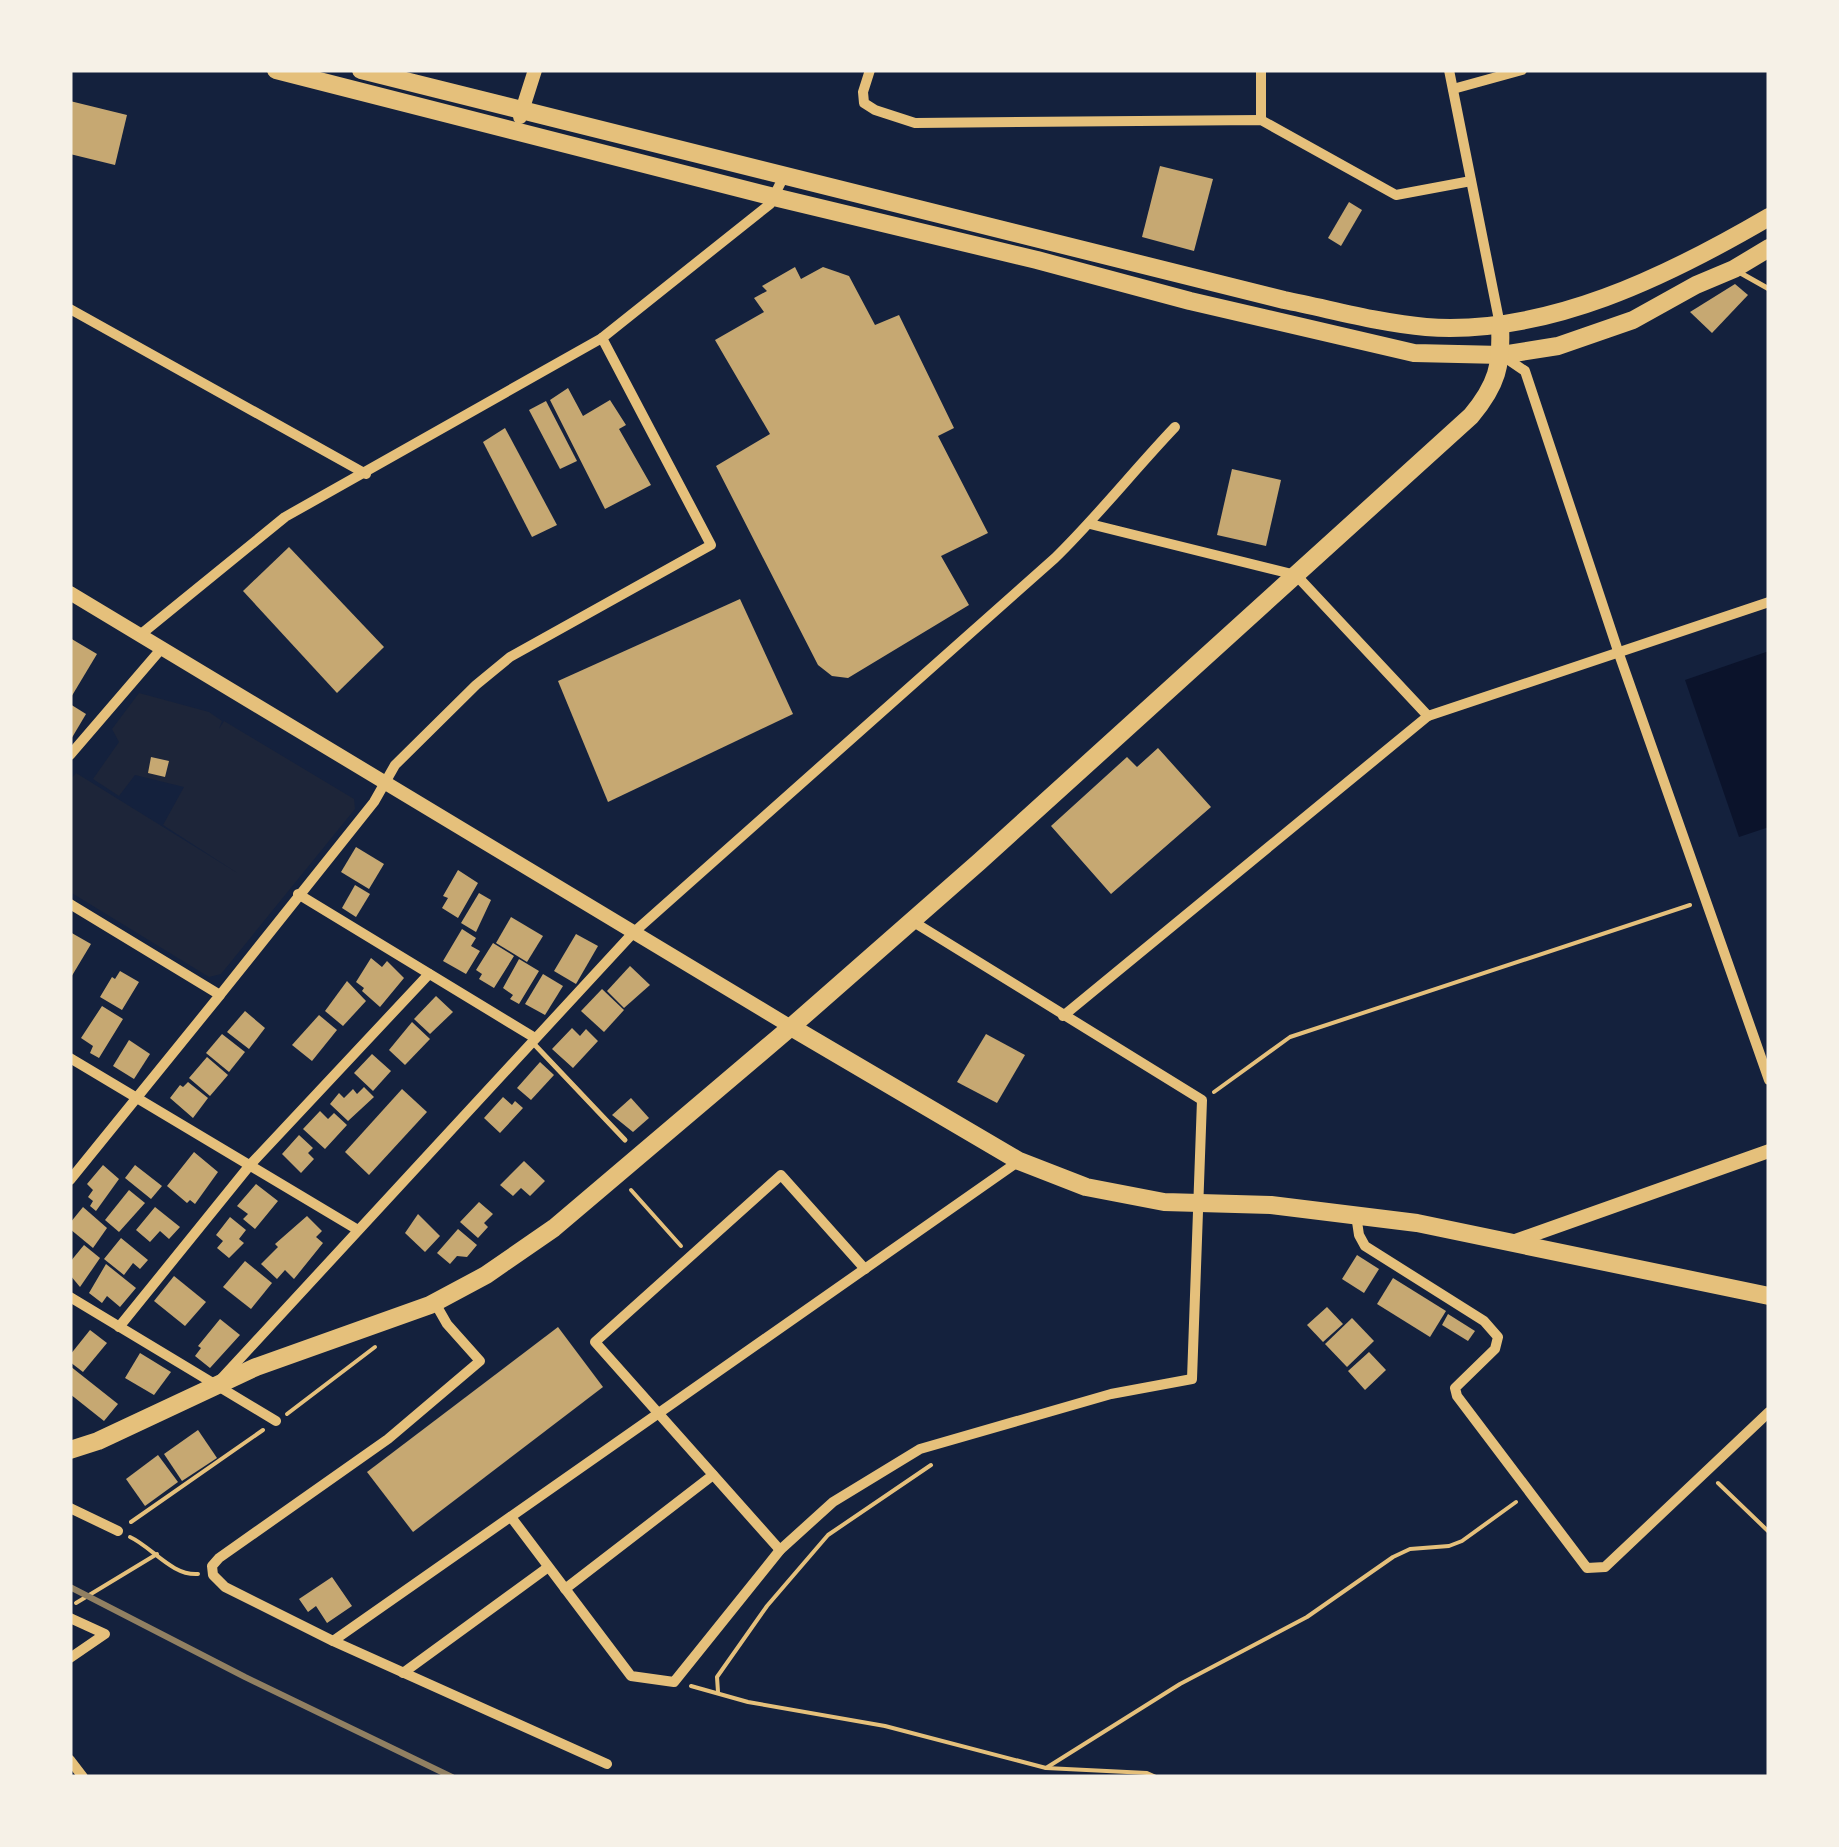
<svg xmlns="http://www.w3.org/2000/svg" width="1839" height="1847" font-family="'Titillium Web',sans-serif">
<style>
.green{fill:#1d2539}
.water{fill:#0b132b}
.building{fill:#c6a872}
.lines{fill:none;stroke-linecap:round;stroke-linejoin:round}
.path{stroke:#e5c07b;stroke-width:4}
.service{stroke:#e5c07b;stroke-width:5}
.minor{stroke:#e5c07b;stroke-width:10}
.tertiary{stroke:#e5c07b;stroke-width:14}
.primary{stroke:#e5c07b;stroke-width:18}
.rail{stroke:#918062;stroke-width:6}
</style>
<rect width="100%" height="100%" fill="#14213d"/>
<polygon class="green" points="139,693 209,712 222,721 219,729 224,721 354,799 355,809 221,974 209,977 70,892 70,780 76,773 239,874 163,825 184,787 135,775 119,796 93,779 119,742 112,729"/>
<polygon class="water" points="1769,651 1769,827 1739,837 1685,680"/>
<g class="building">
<polygon points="70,101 127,115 115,165 70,154"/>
<polygon points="1160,166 1213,179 1194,251 1142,237"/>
<polygon points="1349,202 1362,210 1341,246 1328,238"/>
<polygon points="795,267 801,279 823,267 849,276 875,325 899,315 954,428 938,436 988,533 941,556 969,605 848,678 832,676 818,665 716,466 770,434 715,340 764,312 754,298 767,291 762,286"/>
<polygon points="1735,284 1748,295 1712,333 1690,312"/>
<polygon points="568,388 583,416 610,400 626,425 619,429 651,485 605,509 550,400"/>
<polygon points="546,401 577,461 560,469 529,410"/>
<polygon points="505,428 557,525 532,537 483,442"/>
<polygon points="1232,469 1281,480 1266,546 1217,535"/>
<polygon points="289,547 384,647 337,693 243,591"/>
<polygon points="740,599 793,714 608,802 558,681"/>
<polygon points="70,638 97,654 70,699"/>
<polygon points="70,704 86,714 70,741"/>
<polygon points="1158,748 1211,807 1111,894 1051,826 1127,757 1137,767"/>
<polygon points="151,757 169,761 165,777 148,773"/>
<polygon points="356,847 384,864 369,889 341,872"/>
<polygon points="458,870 478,883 458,918 442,908 448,898 443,896"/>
<polygon points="355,885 370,894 356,917 342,908"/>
<polygon points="479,893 491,900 476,932 461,923"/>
<polygon points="511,917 543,936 527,962 496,943"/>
<polygon points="462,929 476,938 471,946 480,951 466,974 443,961"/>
<polygon points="70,932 91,944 70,979"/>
<polygon points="576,934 598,946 576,984 554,971"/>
<polygon points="493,943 514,956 494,988 479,979 482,974 476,970"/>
<polygon points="371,958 382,967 387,961 404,978 380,1007 362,991 364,988 356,982"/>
<polygon points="519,959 539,971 519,1004 510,999 513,995 503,988"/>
<polygon points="630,966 650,985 624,1008 607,991"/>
<polygon points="120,971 139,982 122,1010 100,997 112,977 115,979"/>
<polygon points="543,974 563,986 545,1015 525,1004"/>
<polygon points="347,981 366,1001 343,1026 325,1011"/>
<polygon points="602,989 624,1010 604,1032 581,1011"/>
<polygon points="436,996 453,1012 430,1034 414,1019"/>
<polygon points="102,1006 123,1019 99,1058 90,1053 93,1046 81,1038"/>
<polygon points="245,1011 265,1028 249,1049 227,1032"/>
<polygon points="319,1015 337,1030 312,1061 292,1045"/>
<polygon points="412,1022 430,1039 405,1065 389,1050"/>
<polygon points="572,1028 580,1036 586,1029 598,1041 573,1068 552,1049"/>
<polygon points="222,1034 245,1052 229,1072 206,1053"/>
<polygon points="986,1034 1025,1055 997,1103 957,1082"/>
<polygon points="129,1040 150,1054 134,1079 113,1066"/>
<polygon points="372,1054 391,1071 373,1091 354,1073"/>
<polygon points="207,1057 228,1075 210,1096 189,1078"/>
<polygon points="540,1062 554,1075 531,1100 517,1088"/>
<polygon points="188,1082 208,1098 193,1118 170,1098 180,1085 183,1087"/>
<polygon points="364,1087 374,1097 348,1121 330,1104 339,1093 344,1098 353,1089 357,1094"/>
<polygon points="402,1089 427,1112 369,1175 345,1152"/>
<polygon points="503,1097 512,1105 515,1101 523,1108 500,1133 484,1118"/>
<polygon points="631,1098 649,1118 633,1132 612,1115"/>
<polygon points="320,1111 328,1119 334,1113 347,1125 325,1149 303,1129"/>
<polygon points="299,1135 313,1148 308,1153 314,1159 301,1173 282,1154"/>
<polygon points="194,1152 218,1172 195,1204 190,1200 187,1203 167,1186"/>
<polygon points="524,1161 545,1181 530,1196 521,1188 513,1196 500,1185"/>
<polygon points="103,1165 119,1179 96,1211 90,1206 93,1201 88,1197 93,1190 87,1184"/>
<polygon points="135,1165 162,1186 151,1199 125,1178"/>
<polygon points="256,1184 278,1201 255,1229 243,1219 248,1214 237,1206"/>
<polygon points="129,1190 145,1203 119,1232 105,1220"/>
<polygon points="479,1202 493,1214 484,1223 488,1227 478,1238 460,1222"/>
<polygon points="83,1207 107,1228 93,1248 70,1229 70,1223"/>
<polygon points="155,1207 180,1227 169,1239 160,1231 150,1242 136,1230"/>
<polygon points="418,1214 440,1236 425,1252 405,1233"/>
<polygon points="307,1216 322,1231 316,1237 323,1243 294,1279 285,1270 277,1279 261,1264 278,1247 275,1244"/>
<polygon points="230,1217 246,1230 239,1239 244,1243 229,1258 217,1248 223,1241 216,1235"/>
<polygon points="458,1229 477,1245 467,1257 457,1256 450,1264 437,1253"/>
<polygon points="121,1238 148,1260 140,1269 133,1263 124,1275 104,1259"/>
<polygon points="84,1245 100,1258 80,1287 70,1275 70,1262"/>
<polygon points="1357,1255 1379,1269 1364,1293 1342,1279"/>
<polygon points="245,1261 272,1283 251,1309 223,1287"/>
<polygon points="106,1264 136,1288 120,1307 107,1296 102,1303 89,1293"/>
<polygon points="174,1276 206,1302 185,1326 154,1301"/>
<polygon points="1393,1278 1446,1311 1430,1337 1377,1304"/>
<polygon points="1327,1307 1343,1324 1323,1342 1307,1325"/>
<polygon points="1448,1314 1475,1331 1468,1341 1442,1325"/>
<polygon points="1352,1318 1374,1341 1347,1367 1325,1344"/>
<polygon points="220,1319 240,1335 210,1368 195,1356 201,1348 198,1346"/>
<polygon points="558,1327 603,1387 413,1532 367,1472"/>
<polygon points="90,1330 107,1343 83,1372 70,1362 70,1355"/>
<polygon points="1369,1352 1386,1370 1365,1390 1348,1371"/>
<polygon points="140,1353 171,1372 154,1395 125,1378"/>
<polygon points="70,1366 118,1404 104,1421 70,1394"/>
<polygon points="198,1430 217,1458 182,1481 164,1454"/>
<polygon points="158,1455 178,1482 145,1506 126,1479"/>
<polygon points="332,1577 352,1606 327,1623 316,1606 308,1612 299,1599"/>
</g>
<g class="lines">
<g class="path">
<polyline points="1214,1092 1290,1037 1690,905"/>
<polyline points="631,1190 681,1246"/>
<polyline points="287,1414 375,1347"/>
<polyline points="1718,1483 1769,1532"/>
<polyline points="131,1522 263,1430"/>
<path d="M130,1537C152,1547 172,1576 198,1574"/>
<polyline points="76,1603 157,1554"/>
<polyline points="691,1686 748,1702 885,1726 1046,1768 1147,1773 1156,1777"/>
<polyline points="718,1692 717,1677 767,1606 828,1535 931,1465"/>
<polyline points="1046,1768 1180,1684 1307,1617 1393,1557 1410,1549 1449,1546 1462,1541 1516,1502"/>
</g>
<g class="service">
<polyline points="1737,271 1769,289"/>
<polyline points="534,1044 625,1140"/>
</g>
<g class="minor">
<polyline points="870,70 863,92 864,103 875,110 915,123 1261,120 1396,195 1471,181"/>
<polyline points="1261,70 1261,120"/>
<polyline points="1449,70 1500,325"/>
<polyline points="1453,89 1522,70"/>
<polyline points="70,309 366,474"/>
<polyline points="1503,356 1525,371 1619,654 1769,1080"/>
<polyline points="1090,524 1296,575 1428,716"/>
<polyline points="140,635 285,517 602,338 770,204 784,176"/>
<polyline points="70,755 162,648"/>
<polyline points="298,894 535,1038"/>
<polyline points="70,904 220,995 70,1180"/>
<polyline points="220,995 374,802 395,765 476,685 510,657 711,545 602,338"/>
<polyline points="1063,1016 1428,716 1769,602"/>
<polyline points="70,1058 358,1230"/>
<polyline points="1356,1215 1359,1235 1365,1246 1484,1321 1498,1337 1495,1349 1455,1388 1457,1396 1587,1568 1605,1567 1769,1412"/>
<polyline points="70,1297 276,1421"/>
<polyline points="435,1303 447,1324 480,1361 388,1439 219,1558 212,1566 213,1575 225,1587 333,1641 607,1764"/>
<polyline points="119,1327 250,1165 429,974"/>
<path d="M222,1378L633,933L1055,558C1098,516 1134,470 1175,427"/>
<polyline points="70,1508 118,1531"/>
<polyline points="511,1517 631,1676 674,1682 780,1550 833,1502 920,1449 1111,1394 1192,1379 1202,1100 912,921"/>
<polyline points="780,1550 595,1342 781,1175 865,1269"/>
<polyline points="565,1589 713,1475"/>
<polyline points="70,1618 105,1634 70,1658"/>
<polyline points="333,1641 1019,1161"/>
<polyline points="403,1673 547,1568"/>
<polyline points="70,1760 83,1777"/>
</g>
<g class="tertiary">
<polyline points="520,117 535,70"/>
<polyline points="70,593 791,1027"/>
<polyline points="1515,1241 1769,1151"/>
</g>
<g class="primary">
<polyline points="276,70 774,197 1037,260 1190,301 1414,353 1502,355 1558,346 1633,320 1696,285 1734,269 1769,248"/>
<path d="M361,70L1284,300C1330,309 1379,323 1426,327C1547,336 1668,276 1769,217"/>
<polyline points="791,1027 1019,1161 1086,1187 1164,1202 1271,1205 1417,1223 1769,1296"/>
<path d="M70,1450L98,1441L256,1367L430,1305L486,1275L554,1228L791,1027L979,862L1471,416C1497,385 1502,365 1500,325"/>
</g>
<polyline class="rail" points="70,1587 245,1677 452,1777"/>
</g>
<rect width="1839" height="1847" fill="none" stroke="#f6f1e7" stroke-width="145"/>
</svg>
